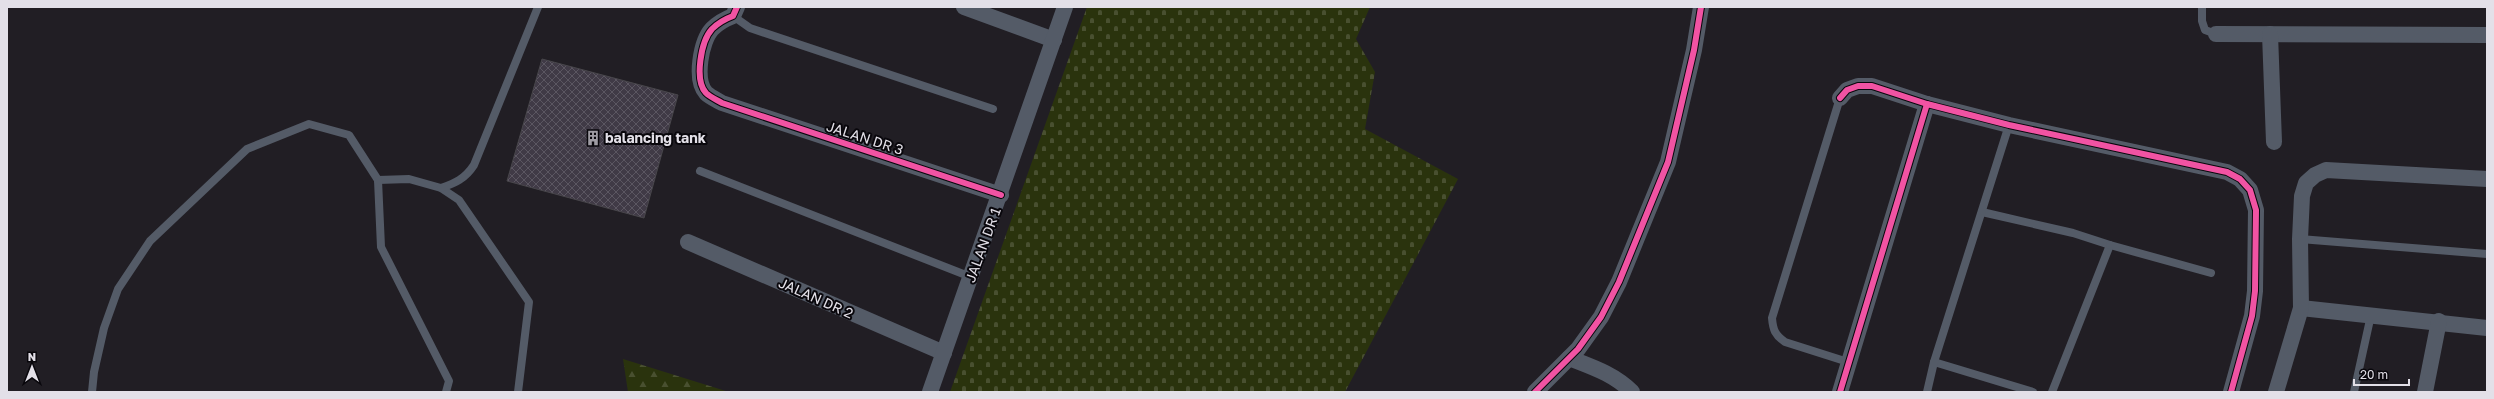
<svg xmlns="http://www.w3.org/2000/svg" width="2494" height="399" font-family="'Golos Text',sans-serif">
<style>
.forest{fill:url(#forest-firs)}
.cemetery{fill:url(#cemetery-stones)}
.building{fill:url(#building-cross-hatch);stroke:#48464b}
.lines{fill:none;stroke-linecap:round;stroke-linejoin:round}
.service{stroke:#545b67;stroke-width:8}
.minor{stroke:#545b67;stroke-width:16}
.cycleway-casing{stroke:#09070c;stroke-width:8}
.cycleway{stroke:#f153a3;stroke-width:6}
.labels{text-anchor:middle;stroke-width:4;stroke-linejoin:round;paint-order:stroke}
.poi-label{font-size:14px;font-weight:bold;fill:#e3e0e8;stroke:#09070c;text-anchor:start}
.street-label{font-size:14px;fill:#e3e0e8;stroke:#09070c}
</style>
<defs>
<pattern id="forest-firs" width="22" height="20" patternUnits="userSpaceOnUse"><rect width="22" height="20" fill="#2a330d"/><path d="M5 1l3.5 6h-7zM16 11l3.5 6h-7z" fill="#495030"/></pattern>
<pattern id="cemetery-stones" width="16" height="16" patternUnits="userSpaceOnUse"><rect width="16" height="16" fill="#2a330d"/><path d="M2 7V4a2 2 0 0 1 4 0v3zM10 15v-3a2 2 0 0 1 4 0v3z" fill="#495030"/></pattern>
<pattern id="building-cross-hatch" width="8" height="8" patternUnits="userSpaceOnUse"><rect width="8" height="8" fill="#403a46"/><path d="M0 0l8 8M0 8l8-8" fill="none" stroke="#5b5661"/></pattern>
</defs>
<rect width="100%" height="100%" fill="#211e24"/>
<polygon class="forest" points="623,359 729,392 628,392"/>
<polygon class="cemetery" points="1087,7 1370,7 1356,39 1375,72 1365,129 1458,179 1345,392 950,392"/>
<polygon class="building" points="542,59 678,95 644,218 507,181"/>
<g class="lines">
<g class="service">
<polyline points="2202,7 2202,21 2205,30 2216,34"/>
<polyline points="733,16 750,28 993,109"/>
<path d="M1840,98L1772,318C1773,330 1775,335 1785,342L1848,362"/>
<polyline points="700,171 971,277"/>
<polyline points="378,180 409,179 441,188 459,200 529,302 518,392"/>
<path d="M441,188C455,183 465,179 474,165L538,7"/>
<polyline points="1982,212 2073,233 2110,245 2052,392"/>
<polyline points="2300,239 2487,254"/>
<polyline points="2110,245 2211,273"/>
<polyline points="1934,362 2033,392"/>
<polyline points="92,392 94,372 104,328 118,289 150,241 247,149 309,124 349,135 378,180 381,247 449,381 446,392"/>
<polyline points="1927,392 1934,362 2009,125"/>
<polyline points="2354,392 2371,315"/>
</g>
<g class="minor">
<path d="M737,7L733,16C725,19 719,22 712,29C701,41 694,80 706,93C710,97 717,100 722,103L1001,195"/>
<polyline points="964,7 1054,40"/>
<polyline points="2216,34 2487,35"/>
<polyline points="2270,34 2274,142"/>
<polyline points="1840,98 1847,90 1858,86 1872,86 1927,104 2009,125 2227,172 2240,179 2250,190 2256,210 2255,291 2252,316 2231,392"/>
<polyline points="688,242 944,353"/>
<polyline points="2301,308 2487,328"/>
<path d="M1569,358C1592,367 1614,374 1632,392"/>
<polyline points="930,392 1065,7"/>
<polyline points="1535,392 1578,349 1601,317 1619,282 1668,162 1694,50 1701,7"/>
<polyline points="1840,392 1927,104"/>
<polyline points="2276,392 2301,308 2300,239 2302,196 2306,183 2315,175 2326,170 2487,179"/>
<polyline points="2425,392 2439,321"/>
</g>
<g class="cycleway-casing">
<g id="cycleway">
<path d="M737,7L733,16C725,19 719,22 712,29C701,41 694,80 706,93C710,97 717,100 722,103L1001,195"/>
<polyline points="1840,98 1847,90 1858,86 1872,86 1927,104 2009,125 2227,172 2240,179 2250,190 2256,210 2255,291 2252,316 2231,392"/>
<polyline points="1535,392 1578,349 1601,317 1619,282 1668,162 1694,50 1701,7"/>
<polyline points="1840,392 1927,104"/>
</g>
</g>
<use href="#cycleway" class="cycleway"/>
</g>
<defs>
<g id="building-bare" transform="scale(1.2)"><path d="M-4-6H4V6H1V3H-1V6H-4ZM-2.5-4.3h1.7v1.8h-1.7ZM.8-4.3h1.7v1.8H.8ZM-2.5-1h1.7V.8h-1.7ZM.8-1h1.7V.8H.8Z" fill="#9f9ca3" stroke="#09070c" stroke-width="2.5" paint-order="stroke"/></g>
</defs>
<g fill-rule="evenodd">
<use href="#building-bare" x="593" y="138"/>
</g>
<g class="labels">
<g class="poi-label">
<text x="605" y="143">balancing tank</text>
</g>
<g class="street-label">
<text transform="translate(865 138) rotate(18)" y="5">JALAN DR 3</text>
<text transform="translate(983 245) rotate(-70)" y="5">JALAN DR 1</text>
<text transform="translate(816 298) rotate(24)" y="5">JALAN DR 2</text>
</g>
</g>
<rect width="2494" height="399" fill="none" stroke="#e3e0e8" stroke-width="16"/>
<g transform="translate(32 367)" stroke="#09070c" stroke-width="3" paint-order="stroke">
<path d="M0-3L7 15L0 10L-7 15Z" fill="#e3e0e8"/>
<text y="-6" font-size="11" font-weight="bold" text-anchor="middle" fill="#e3e0e8">N</text>
</g>
<path d="M2354 379v6h55v-6" fill="none" stroke="#e3e0e8" stroke-width="2"/>
<text x="2360" y="379" font-size="12" fill="#e3e0e8" stroke="#09070c" stroke-width="3" paint-order="stroke">20 m</text>
</svg>
